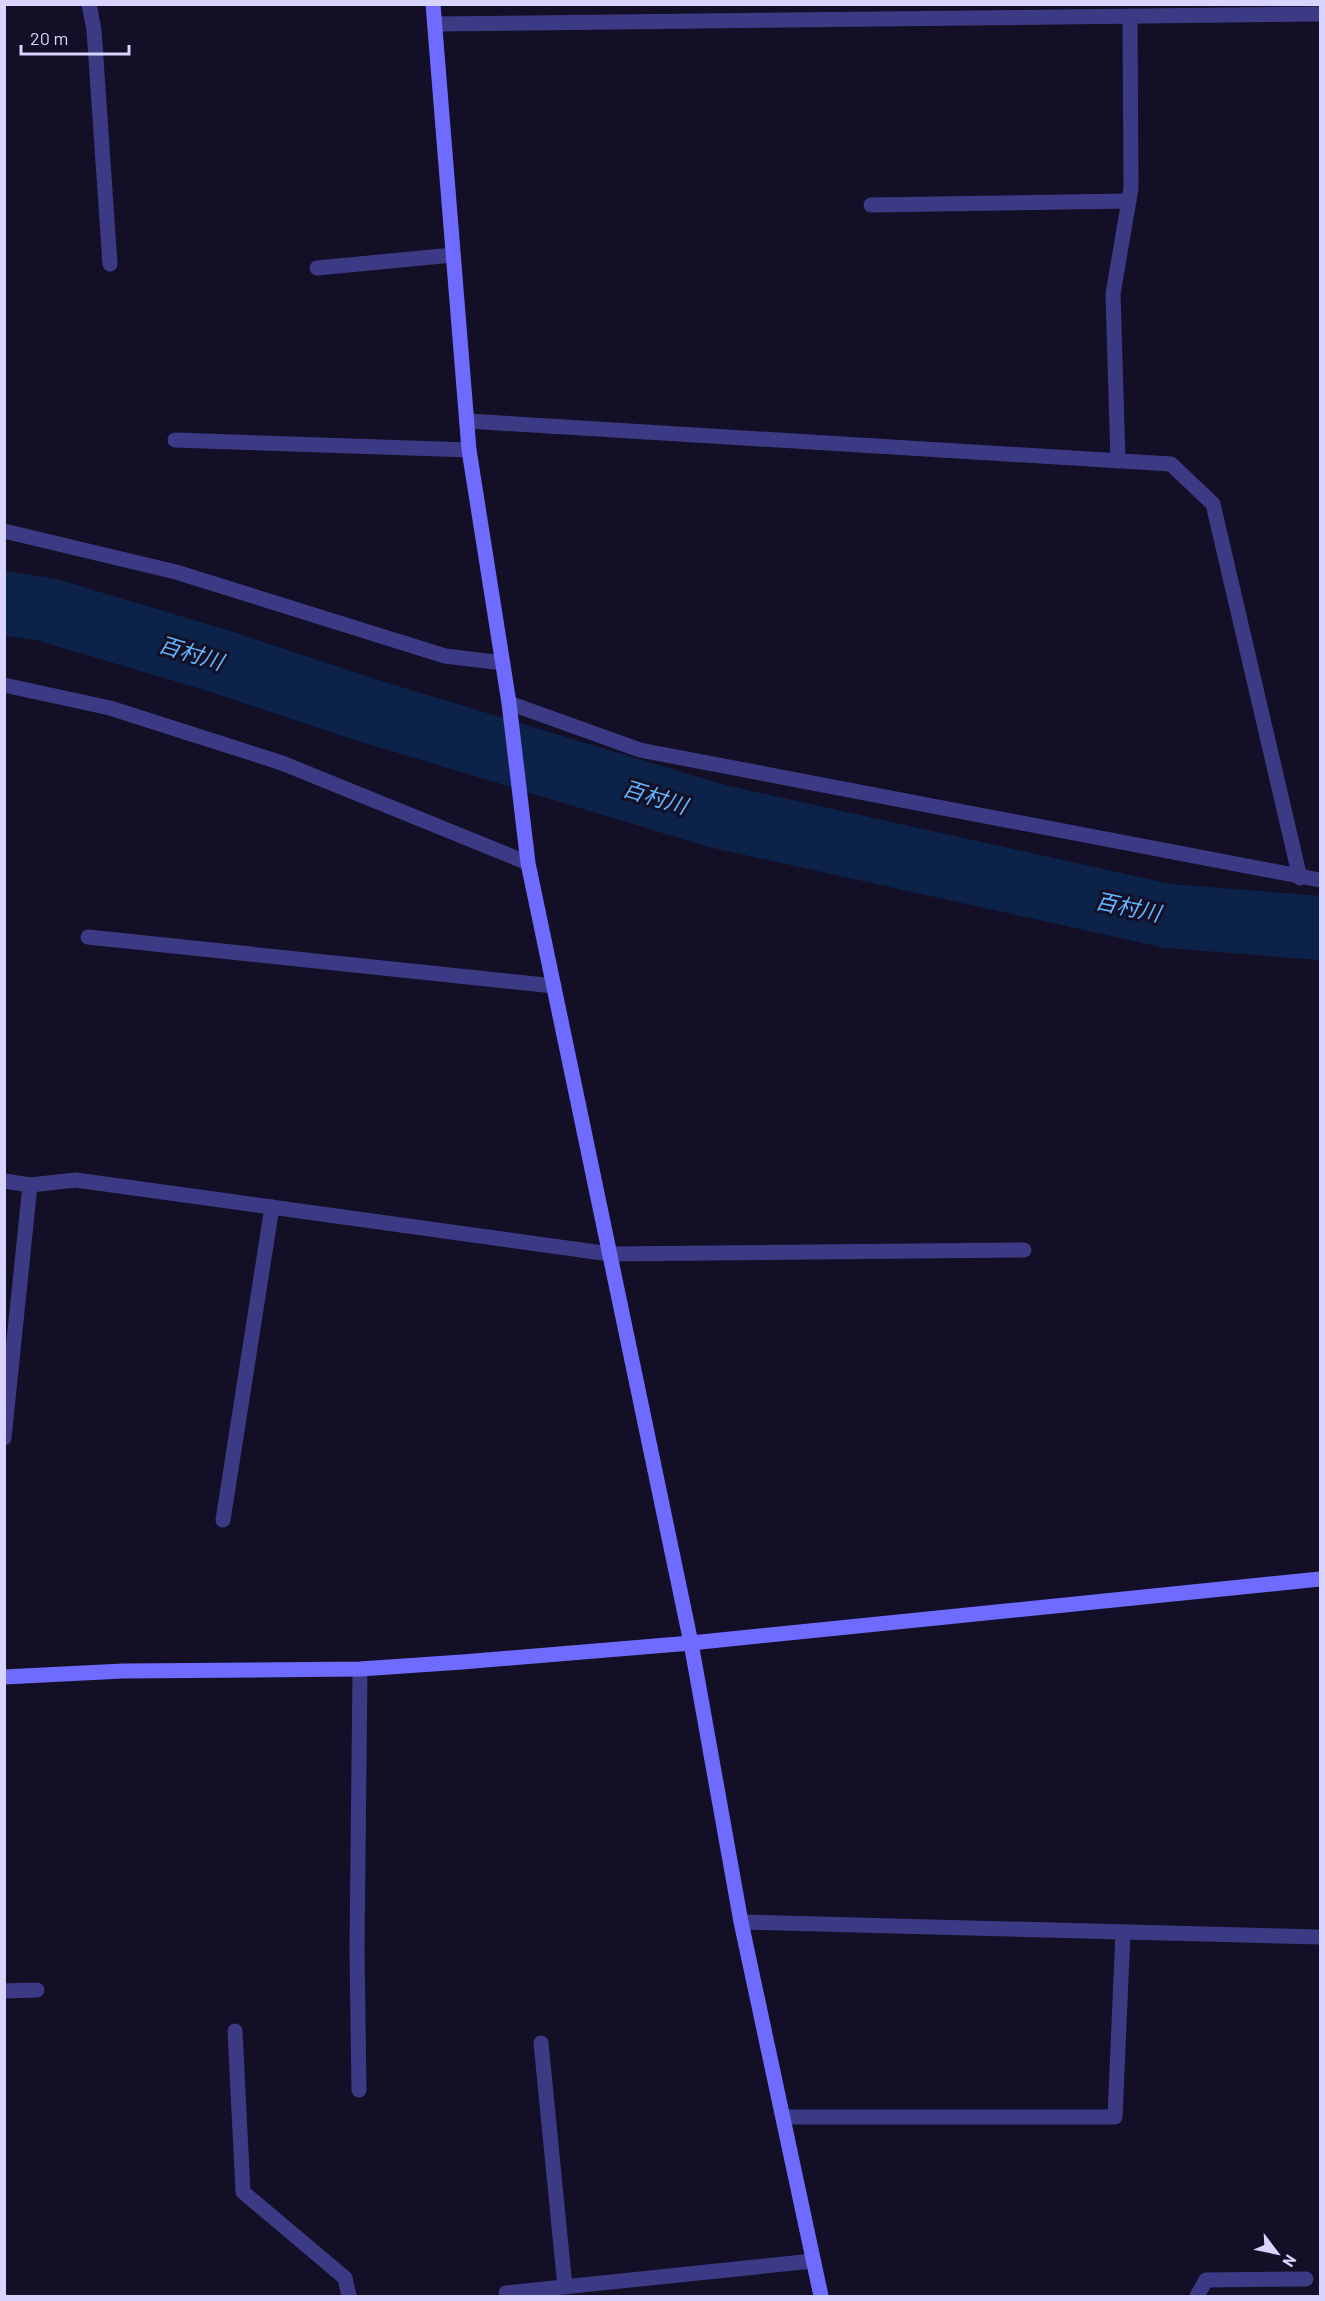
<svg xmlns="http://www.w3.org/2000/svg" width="1325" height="2301" font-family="Barlow,'Noto Sans JP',sans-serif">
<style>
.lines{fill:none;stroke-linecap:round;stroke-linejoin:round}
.river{stroke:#0c2248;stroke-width:64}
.lane{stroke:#3d3a85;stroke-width:15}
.street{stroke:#3d3a85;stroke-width:15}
.secondary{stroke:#6f6bff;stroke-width:15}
.labels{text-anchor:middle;stroke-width:6;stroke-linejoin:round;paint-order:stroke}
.water-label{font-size:22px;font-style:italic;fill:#62b6ff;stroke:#130f26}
</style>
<rect width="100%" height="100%" fill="#130f26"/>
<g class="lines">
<polyline class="river" points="4,603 48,610 219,661 373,712 717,816 1168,916 1320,928"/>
<g class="lane">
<polyline points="871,205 1129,201"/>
<polyline points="317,268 453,255"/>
<polyline points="4,1991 37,1990"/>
<polyline points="541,2043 565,2287"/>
</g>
<g class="street">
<polyline points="89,4 94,30 110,264"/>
<polyline points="435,24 1320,14"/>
<polyline points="467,421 1171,464 1213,504 1300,878"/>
<polyline points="175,440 469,450"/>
<polyline points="1118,461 1113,294 1131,188 1130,16"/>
<polyline points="4,531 176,572 445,656 503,663"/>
<polyline points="4,685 110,708 282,763 528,863"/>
<polyline points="509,703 640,750 1320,880"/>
<polyline points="88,937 554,986"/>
<polyline points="4,1181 30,1185 76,1180 610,1254 1024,1250"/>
<polyline points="4,1438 30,1185"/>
<polyline points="223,1520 272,1207"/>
<polyline points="741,1922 1320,1937"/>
<polyline points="235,2031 243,2192 345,2278 349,2296"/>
<polyline points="359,2090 357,1950 360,1669"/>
<polyline points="783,2117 1115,2117 1123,1932"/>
<polyline points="506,2293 813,2261"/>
<polyline points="1197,2296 1206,2280 1306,2279"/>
</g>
<g class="secondary">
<polyline points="433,4 469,450 509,703 528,863 691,1643 741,1922 821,2296"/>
<polyline points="4,1677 123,1671 360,1669 462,1662 691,1643 1320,1579"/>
</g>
</g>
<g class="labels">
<g class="water-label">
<text transform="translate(191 653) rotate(17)" y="8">百村川</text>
<text transform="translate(655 797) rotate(17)" y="8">百村川</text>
<text transform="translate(1128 907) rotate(12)" y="8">百村川</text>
</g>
</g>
<rect width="1325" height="2301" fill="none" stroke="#d9d4ff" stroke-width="12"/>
<g transform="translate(1277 2253) rotate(122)" stroke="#130f26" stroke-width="4.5" paint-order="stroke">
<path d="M0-4.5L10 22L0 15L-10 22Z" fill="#d9d4ff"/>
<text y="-9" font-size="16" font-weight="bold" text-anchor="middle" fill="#d9d4ff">N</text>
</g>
<path d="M21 45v9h108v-9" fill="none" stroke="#d9d4ff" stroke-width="3"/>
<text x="30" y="45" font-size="18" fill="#d9d4ff" stroke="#130f26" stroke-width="4.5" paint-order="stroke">20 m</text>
</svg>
